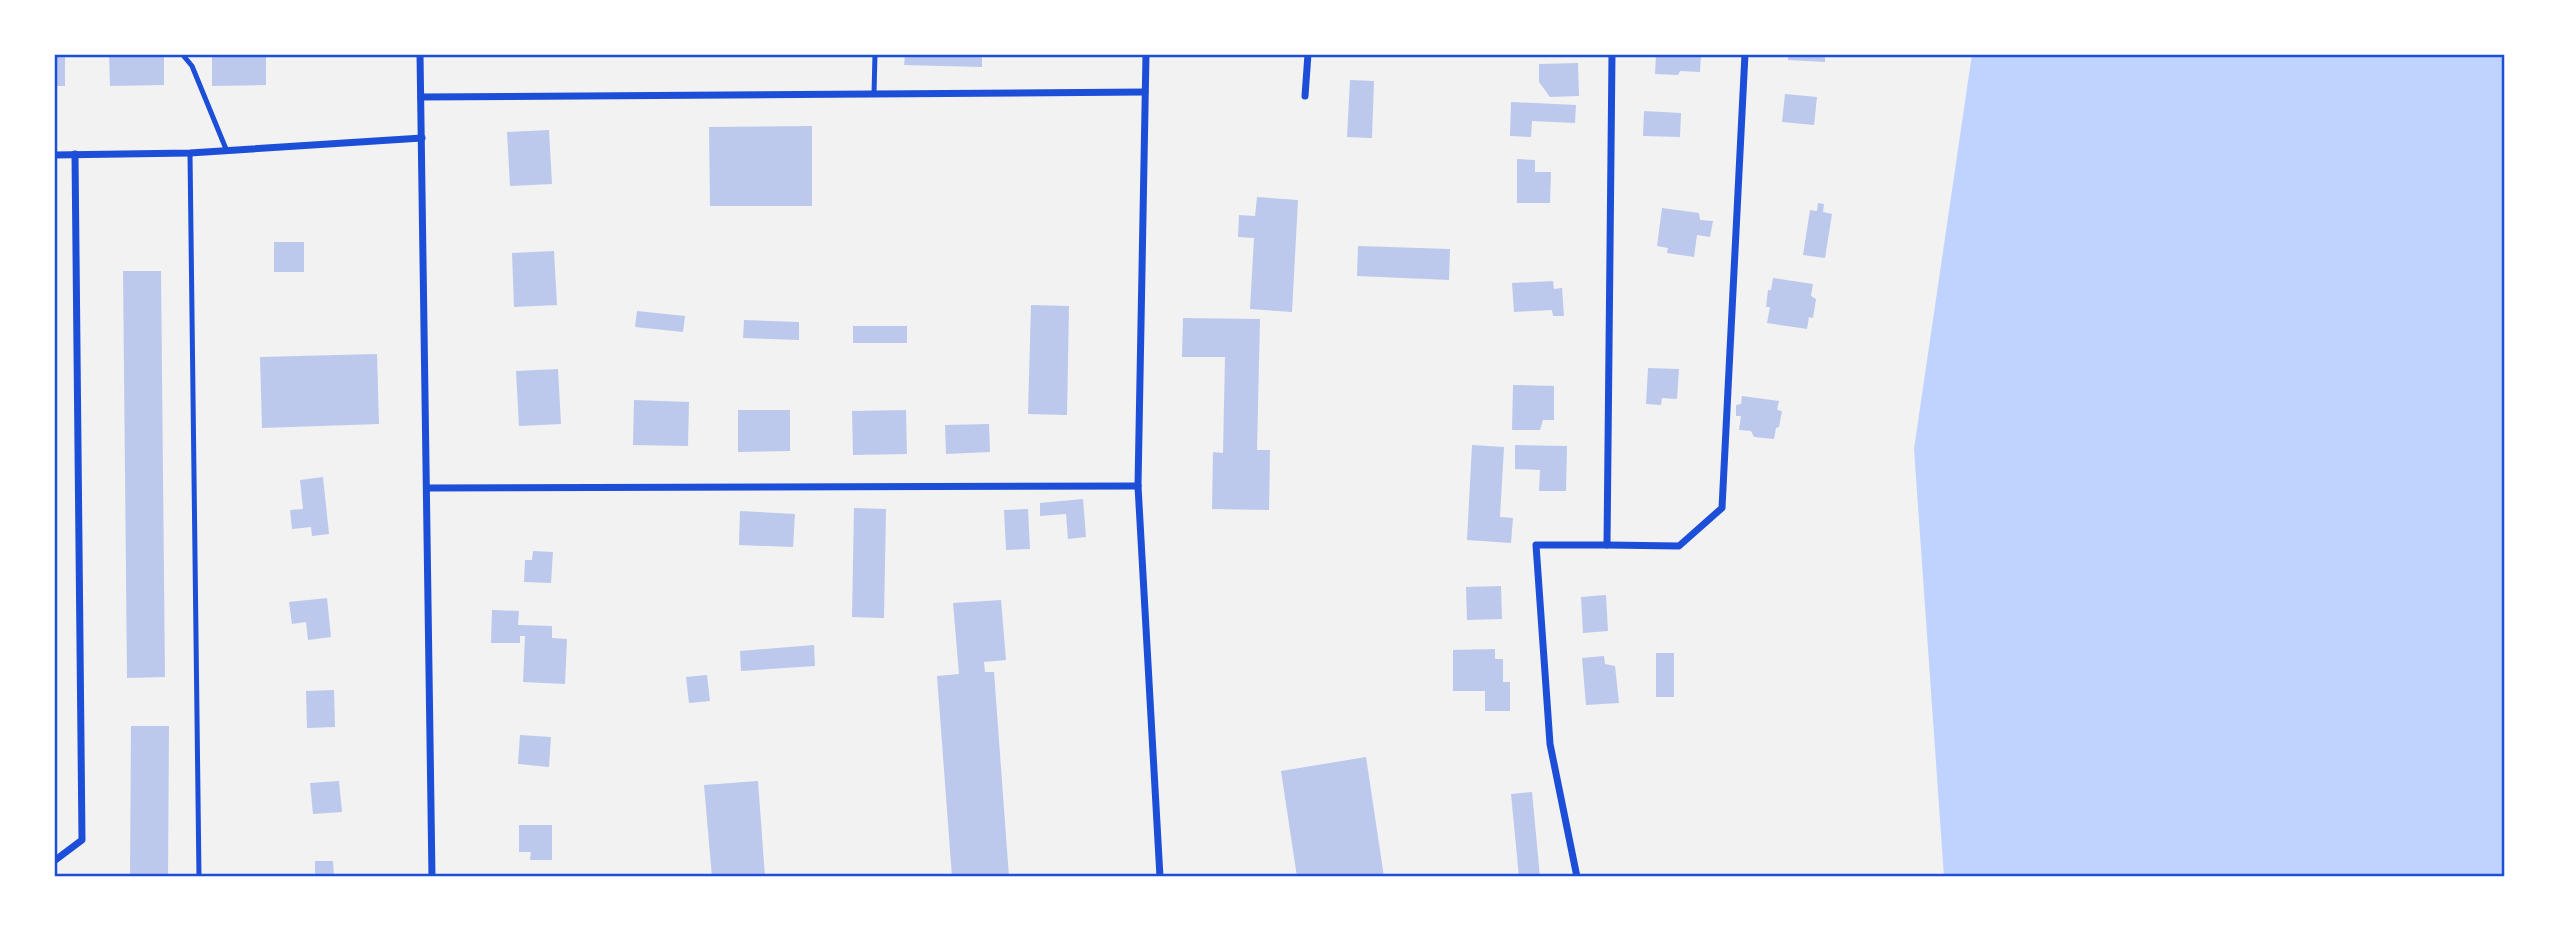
<svg xmlns="http://www.w3.org/2000/svg" width="2559" height="931" font-family="'PT Sans',sans-serif">
<style>
.water{fill:#bfd3fe}
.building{fill:#bdc9ec}
.lines{fill:none;stroke-linecap:round;stroke-linejoin:round}
.service{stroke:#1d4ed8;stroke-width:5}
.minor{stroke:#1d4ed8;stroke-width:7}
.neatline{fill:none;stroke:#1d4ed8;stroke-width:2.5}
</style>
<rect width="100%" height="100%" fill="#f2f2f2"/>
<polygon class="water" points="1972,54 2505,54 2505,877 1944,877 1914,449"/>
<g class="building">
<rect x="54" y="54" width="11" height="32"/>
<polygon points="109,54 164,54 164,85 110,86"/>
<polygon points="212,54 266,54 266,85 212,86"/>
<polygon points="905,54 982,54 982,67 904,65"/>
<polygon points="1656,54 1701,54 1700,72 1680,71 1678,75 1655,74"/>
<polygon points="1788,54 1825,54 1825,62 1788,60"/>
<polygon points="1578,63 1579,96 1550,97 1539,82 1539,64"/>
<polygon points="1350,80 1374,81 1372,138 1347,137"/>
<polygon points="1785,94 1817,97 1814,125 1782,122"/>
<polygon points="1511,102 1576,105 1575,123 1532,121 1531,137 1510,136"/>
<polygon points="1644,111 1681,113 1680,137 1643,136"/>
<polygon points="812,126 812,206 710,206 709,127"/>
<polygon points="549,130 552,184 510,186 507,132"/>
<polygon points="1517,159 1535,160 1535,172 1551,172 1550,203 1517,203"/>
<polygon points="1257,197 1298,200 1292,312 1250,309 1254,238 1238,237 1239,215 1255,216"/>
<polygon points="1818,203 1824,204 1823,212 1832,214 1825,258 1803,255 1810,210 1817,211"/>
<polygon points="1662,208 1699,213 1700,220 1713,221 1710,237 1697,235 1694,257 1667,253 1668,248 1657,246"/>
<rect x="274" y="242" width="30" height="30"/>
<polygon points="1358,246 1450,249 1449,280 1357,276"/>
<polygon points="554,251 557,305 514,307 512,253"/>
<polygon points="123,271 161,271 165,677 127,678"/>
<polygon points="1773,278 1813,284 1811,296 1816,299 1813,318 1809,317 1807,329 1767,323 1770,307 1766,307 1768,290 1771,290"/>
<polygon points="1553,281 1554,289 1562,288 1564,316 1553,316 1552,310 1514,312 1512,283"/>
<polygon points="1031,305 1069,306 1067,415 1028,414"/>
<polygon points="637,311 685,316 683,332 635,327"/>
<polygon points="1183,318 1260,319 1257,450 1270,450 1269,510 1212,509 1213,452 1223,453 1225,357 1182,357"/>
<polygon points="744,320 799,322 799,340 743,338"/>
<rect x="853" y="326" width="54" height="17"/>
<polygon points="377,354 379,424 262,428 260,357"/>
<polygon points="1648,368 1679,369 1677,399 1662,398 1661,405 1646,404"/>
<polygon points="558,369 561,424 519,426 516,371"/>
<polygon points="1513,385 1554,386 1554,420 1543,420 1540,430 1512,430"/>
<polygon points="1742,396 1779,401 1777,410 1782,411 1779,427 1776,428 1774,439 1754,437 1751,431 1739,430 1741,416 1736,416 1736,405 1741,404"/>
<polygon points="634,400 689,402 688,446 633,445"/>
<polygon points="738,410 790,410 790,451 738,452"/>
<polygon points="906,410 907,454 853,455 852,411"/>
<polygon points="989,424 990,452 946,454 945,425"/>
<polygon points="1472,445 1504,447 1500,517 1513,518 1511,543 1467,540"/>
<polygon points="1515,445 1567,446 1566,491 1539,491 1540,470 1515,469"/>
<polygon points="323,477 329,534 312,536 311,527 292,529 290,510 303,509 300,480"/>
<polygon points="1083,499 1086,537 1068,539 1066,514 1040,516 1040,503"/>
<polygon points="854,508 886,509 884,618 852,617"/>
<polygon points="1028,509 1030,549 1006,550 1004,510"/>
<polygon points="740,511 795,514 793,547 739,545"/>
<polygon points="533,551 553,552 551,583 524,582 525,560 532,560"/>
<polygon points="1501,586 1502,619 1467,620 1466,587"/>
<polygon points="1606,595 1608,631 1583,633 1581,597"/>
<polygon points="327,598 331,637 308,640 306,622 292,624 289,602"/>
<polygon points="1001,600 1006,660 984,662 985,672 994,672 1009,877 952,877 937,676 959,674 953,603"/>
<polygon points="492,610 519,611 518,625 552,626 552,638 567,639 565,684 523,682 525,636 520,636 520,643 491,643"/>
<polygon points="814,645 815,666 741,671 740,651"/>
<polygon points="1495,649 1495,659 1503,659 1503,682 1510,682 1510,711 1485,711 1485,691 1453,691 1453,650"/>
<rect x="1656" y="653" width="18" height="44"/>
<polygon points="1604,656 1605,664 1615,666 1619,703 1586,705 1582,658"/>
<polygon points="707,675 710,701 689,703 686,677"/>
<polygon points="334,690 335,727 307,728 306,691"/>
<polygon points="131,726 169,726 168,877 130,877"/>
<polygon points="520,735 551,737 549,767 518,764"/>
<polygon points="1366,757 1384,877 1297,877 1281,771"/>
<polygon points="339,781 342,812 313,814 310,783"/>
<polygon points="758,781 765,877 712,877 704,785"/>
<polygon points="1532,792 1540,877 1519,877 1511,794"/>
<polygon points="519,825 552,825 552,860 530,860 531,852 519,852"/>
<polygon points="315,861 333,861 334,877 315,877"/>
</g>
<g class="lines">
<g class="service">
<polyline points="182,54 192,66 226,149"/>
<polyline points="874,94 875,54"/>
<polyline points="190,153 199,877"/>
</g>
<g class="minor">
<polyline points="420,54 432,877"/>
<polyline points="1146,54 1138,486 1160,877"/>
<polyline points="1305,96 1308,54"/>
<polyline points="421,97 1145,92"/>
<polyline points="54,155 190,153 422,138"/>
<polyline points="427,488 1138,486"/>
<polyline points="1607,545 1679,546 1722,508 1745,54"/>
<polyline points="54,861 82,840 75,154"/>
<polyline points="1577,877 1550,744 1536,545 1607,545 1612,54"/>
</g>
</g>
<rect width="2559" height="931" fill="none" stroke="#ffffff" stroke-width="112"/>
<rect x="56" y="56" width="2447" height="819" class="neatline"/>
</svg>
